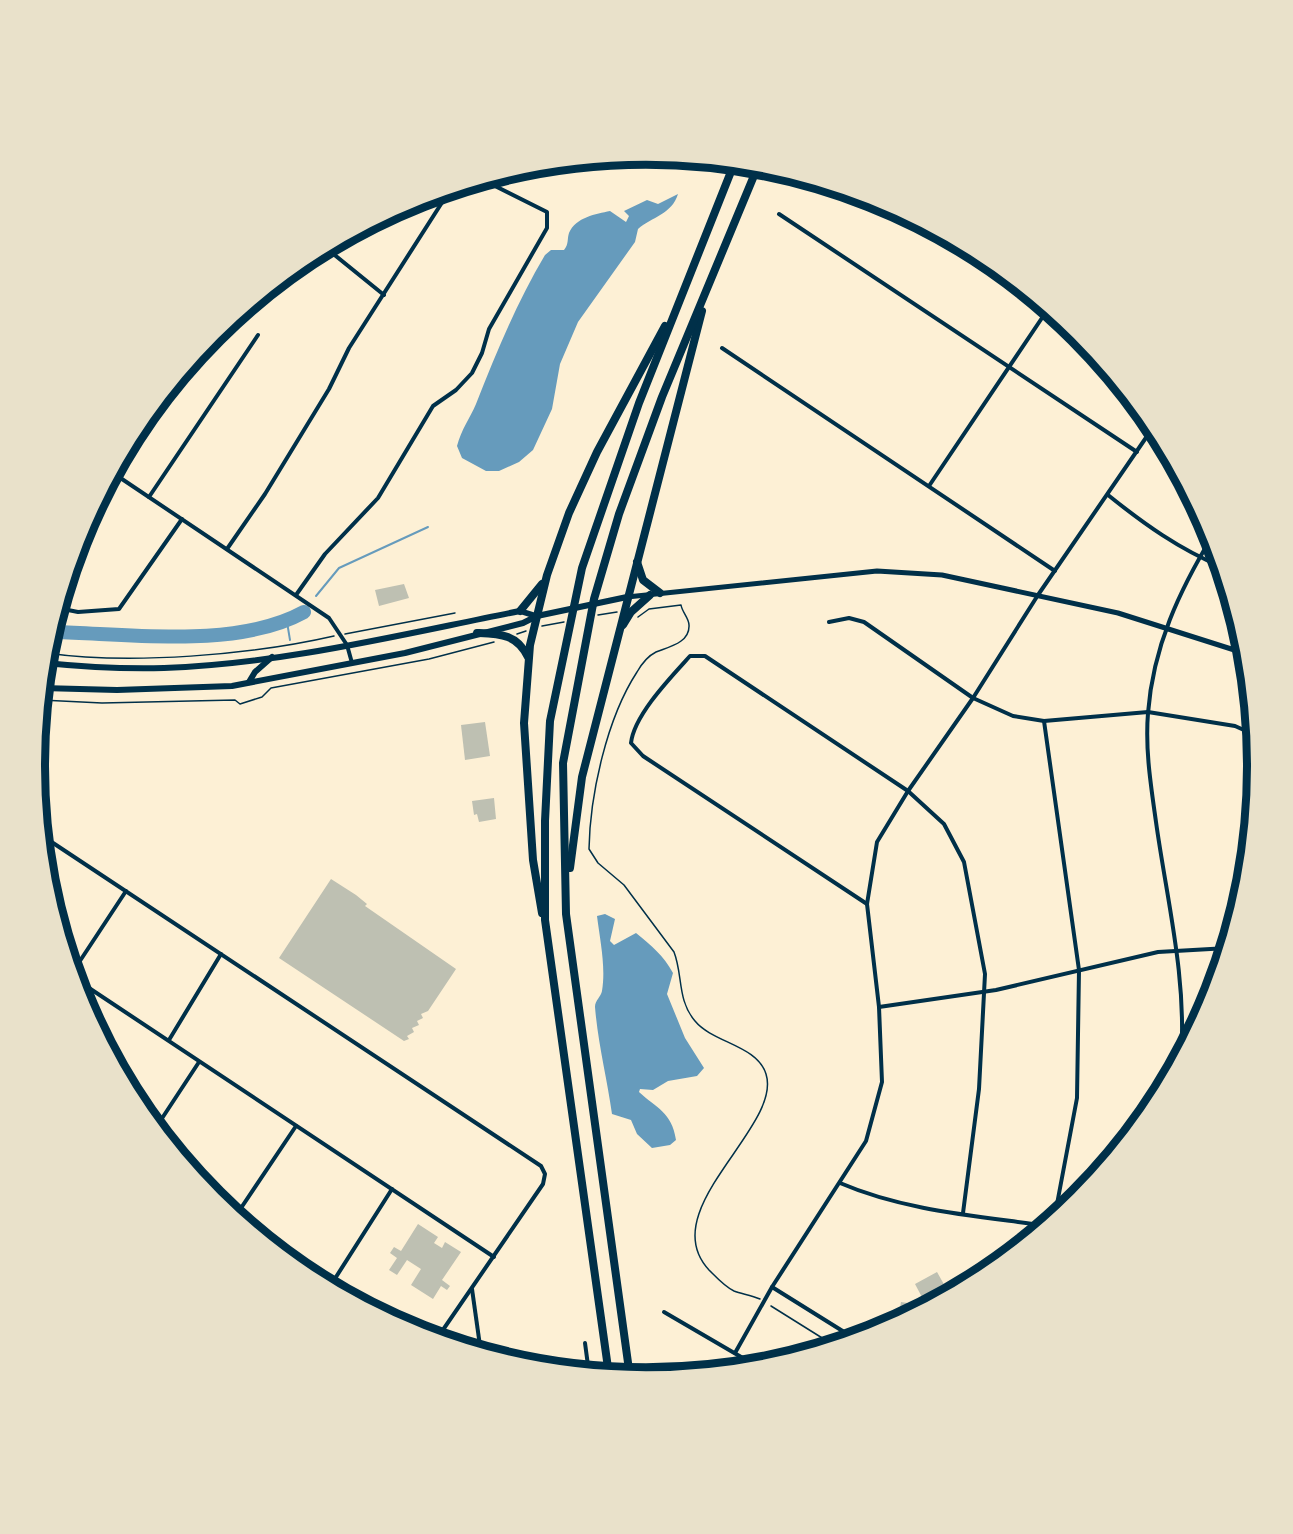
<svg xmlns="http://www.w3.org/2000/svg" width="1293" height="1534" font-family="'Open Sans',sans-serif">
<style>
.water{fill:#669bbc}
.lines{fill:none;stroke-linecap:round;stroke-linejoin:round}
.stream{stroke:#669bbc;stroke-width:2}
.river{stroke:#669bbc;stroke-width:14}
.building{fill:#bec0b2}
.path{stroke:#003049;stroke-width:1.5}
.minor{stroke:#003049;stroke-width:4}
.secondary{stroke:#003049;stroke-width:5}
.primary{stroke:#003049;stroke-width:6}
.motorway{stroke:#003049;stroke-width:8}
.rim{fill:none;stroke:#003049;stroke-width:8}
</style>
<rect width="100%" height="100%" fill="#fdf0d5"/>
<g class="water">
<path d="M678,194C672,214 652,217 638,229L635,242L578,322L560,364L552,409L533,450L519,462L499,471H486L462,458L457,446C461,430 470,418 476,404C496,353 517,302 545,255L551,250H564C569,244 567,239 569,233C576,217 596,214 610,211L626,222L629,216L624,211L647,200L658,204Z"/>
<path d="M605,914L615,919L610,941L614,945L636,933C651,945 664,956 673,973L667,994L685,1038L704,1068L697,1076L668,1081L653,1090L640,1089L639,1092C656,1108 672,1112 676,1140L670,1145L652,1148L637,1134L631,1120L612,1114C607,1078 598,1044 595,1007C595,1000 601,997 602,991C606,967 600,940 597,916Z"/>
</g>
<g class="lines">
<g class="stream">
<polyline points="316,596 339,568 428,527"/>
<polyline points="287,622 290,640"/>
</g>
<path class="river" d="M56,632C130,634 237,649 304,612"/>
</g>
<g class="building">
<polygon points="404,584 409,598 379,606 375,590"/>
<polygon points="485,722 490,756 465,760 461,725"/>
<polygon points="494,798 496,819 479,822 477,814 474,815 472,801"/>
<polygon points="331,879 356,895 367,904 365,906 456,969 428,1011 421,1014 423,1018 417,1021 419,1025 412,1028 414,1032 407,1036 409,1039 404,1041 279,958"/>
<polygon points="418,1224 438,1237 434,1243 442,1248 445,1242 461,1252 442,1280 450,1286 447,1290 441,1286 433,1299 411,1285 421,1269 407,1260 397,1275 389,1270 397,1258 390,1253 394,1247 401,1251"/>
<polygon points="937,1272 950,1295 897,1324 901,1302 921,1305 924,1301 915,1284"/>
</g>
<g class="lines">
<g class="path">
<polyline points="598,615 617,612"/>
<path d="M638,617L649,609L681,605C682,612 689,618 689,625C690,643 668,647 656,652C648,656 641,665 637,672C607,718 590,794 589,849L598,863L624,885L674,952C683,975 677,1000 695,1021C713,1043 757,1045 766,1074C783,1127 653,1210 709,1270C716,1277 725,1287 734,1291C742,1294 751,1295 760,1299"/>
<polyline points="542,626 564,622"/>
<polyline points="345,634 455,613"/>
<polyline points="517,634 526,631"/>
<path d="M46,653C131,665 251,655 334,636"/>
<polyline points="41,700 102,703 235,700 240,704 262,697 271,688 429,659 494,642"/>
<polyline points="771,1306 835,1346"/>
</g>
<g class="minor">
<polyline points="779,214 1137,452"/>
<polyline points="326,248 384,295"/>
<polyline points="722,348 1055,571"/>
<polyline points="113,473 329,618 347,645 352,663"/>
<polyline points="929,486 1048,309"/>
<path d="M1108,495C1144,524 1179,549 1222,567"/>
<polyline points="149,497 258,335"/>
<polyline points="227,549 265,494 329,389 349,348 450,190"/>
<polyline points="296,595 325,554 378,498 433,406 456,390 472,373 482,353 489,329 547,228 547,212 483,180"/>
<polyline points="58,608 78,612 119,609 182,519"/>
<polyline points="829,622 849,618 864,622 973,698 1013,716 1044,721 1148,712 1235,726 1255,735"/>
<polyline points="52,630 65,610"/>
<polyline points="1044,721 1079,970 1077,1098 1054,1220"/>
<polyline points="41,835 541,1166 545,1174 543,1184 436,1340"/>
<path d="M867,904L643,756L631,743C634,715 671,677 690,656H705L908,791L944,824L964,862L985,974L979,1089L963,1213"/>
<polyline points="72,973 126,891"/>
<polyline points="74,978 494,1257"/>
<polyline points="879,1007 996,990 1158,952 1228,948"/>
<polyline points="169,1040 221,954"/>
<path d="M1181,1058C1187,978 1167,901 1156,822C1151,786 1145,750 1148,713C1153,647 1179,591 1213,535"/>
<polyline points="155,1129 199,1062"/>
<path d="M840,1183C905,1211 978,1216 1048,1226"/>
<polyline points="235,1217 296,1126"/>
<polyline points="772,1287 857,1340"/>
<polyline points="329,1288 392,1189"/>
<polyline points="472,1289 481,1353"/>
<polyline points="664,1312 760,1368"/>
<polyline points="585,1343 589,1373"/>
<polyline points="735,1353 772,1287 866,1141 882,1082 879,1007 867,904 877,842 908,791 973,698 1038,595 1154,426"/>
</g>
<polyline class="secondary" points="627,597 877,571 942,575 1118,613 1247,654"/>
<g class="primary">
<path d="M45,663C84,667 124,669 164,668C283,664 403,634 520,611L536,616"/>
<polyline points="249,682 255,672 272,657"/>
<polyline points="42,688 117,690 232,686 405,653 523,623 537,616 627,597"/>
</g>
<g class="motorway">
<polyline points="637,562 643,580 660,593"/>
<polyline points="520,611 542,584"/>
<polyline points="623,625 631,612 650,595"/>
<path d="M477,633C500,634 517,634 528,657"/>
<polyline points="570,868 582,777 702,311"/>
<polyline points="542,913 533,860 524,723 530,645 547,575 569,513 597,452 665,326"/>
<polyline points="609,1375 545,920 545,821 550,721 582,568 639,403 734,164"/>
<polyline points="630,1377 566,914 563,763 594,599 619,514 662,397 758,166"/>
</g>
</g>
<path d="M0 0H1293V1534H0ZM45 766a601 601 0 1 1 1202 0a601 601 0 1 1-1202 0Z" fill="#e9e1ca" fill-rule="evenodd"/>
<path class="rim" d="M45 766a601 601 0 1 1 1202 0a601 601 0 1 1-1202 0Z"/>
</svg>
